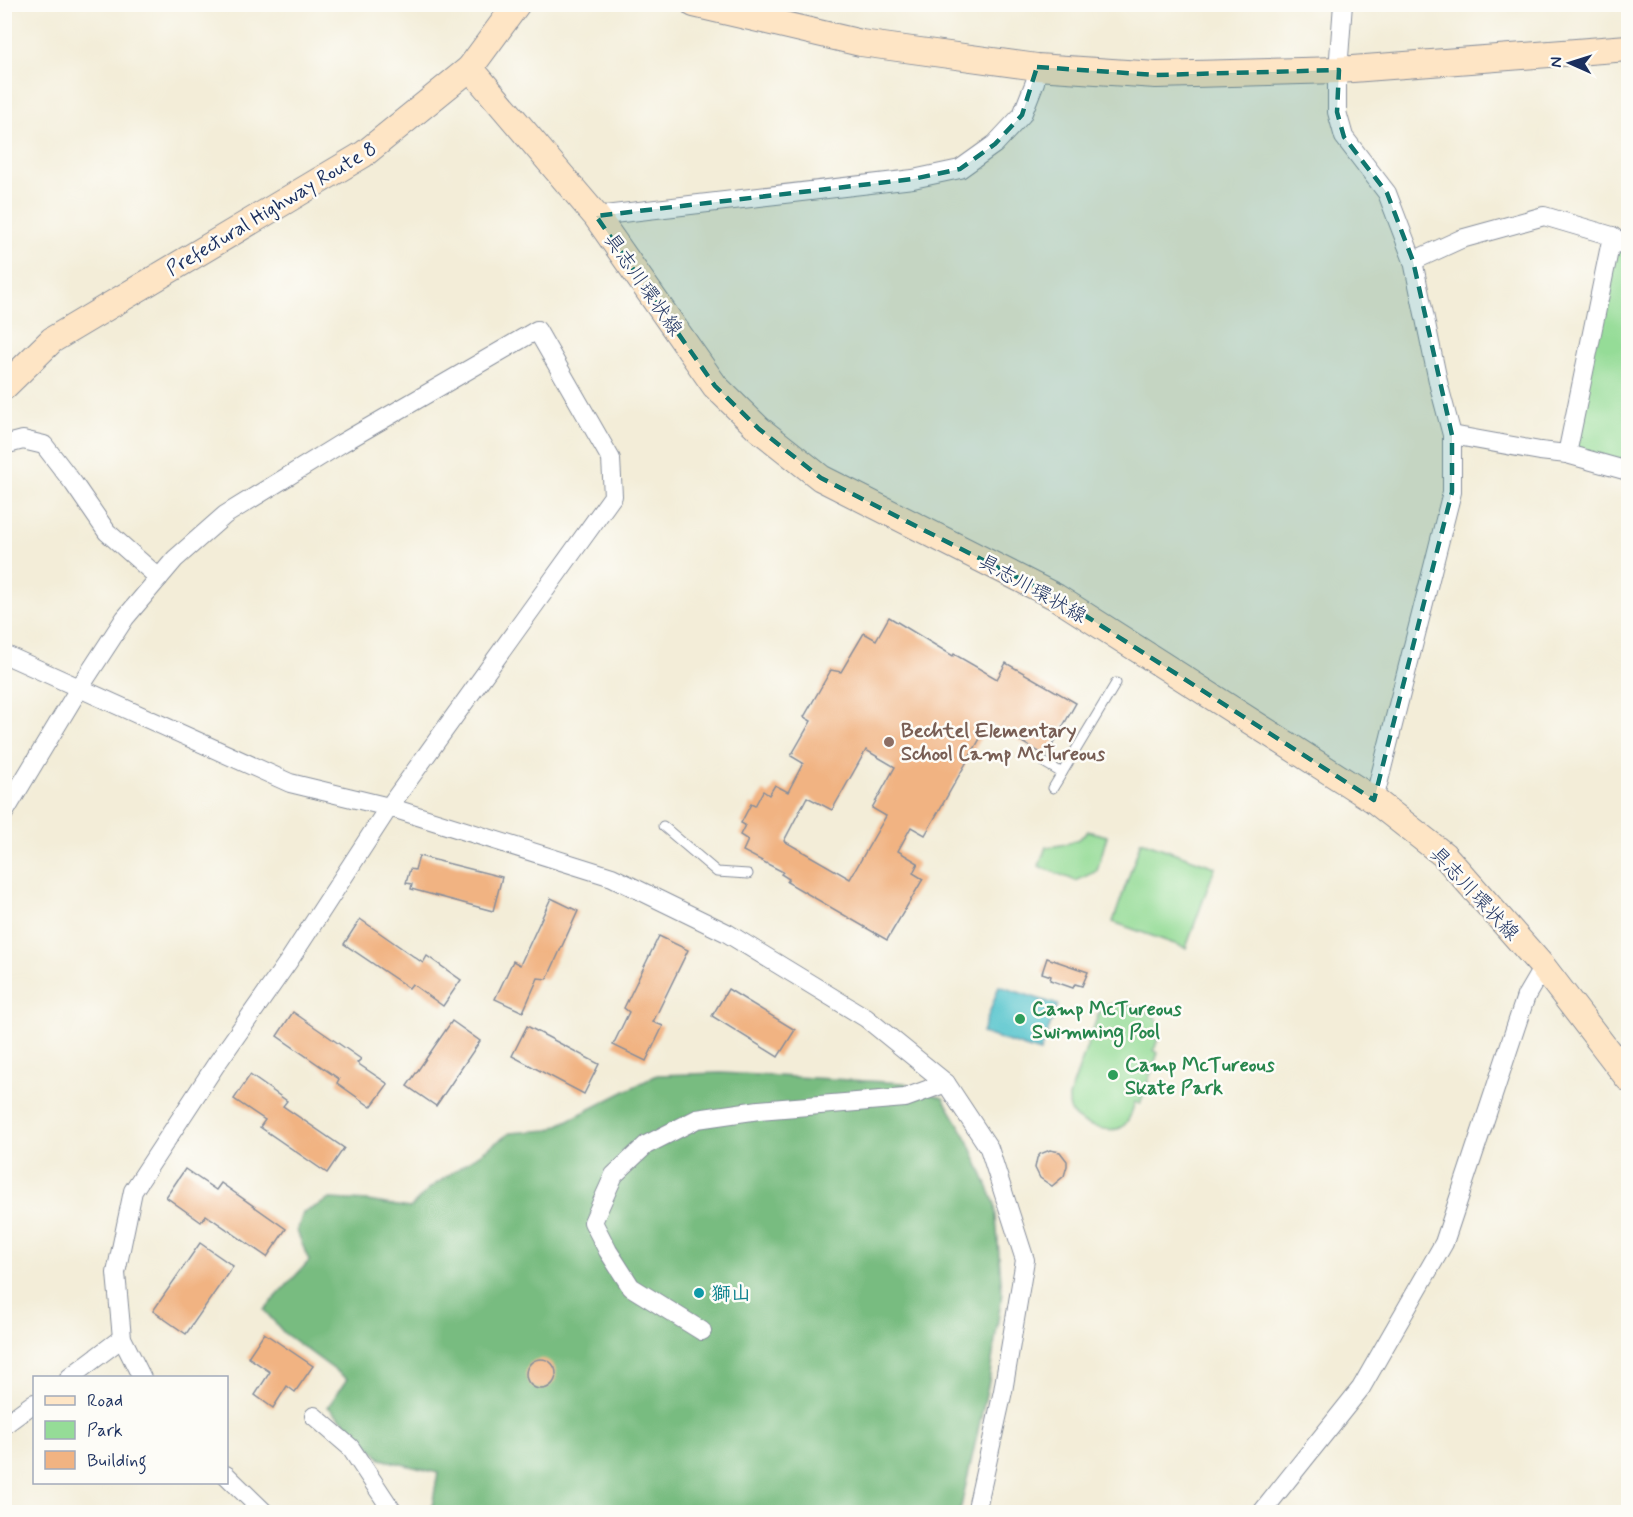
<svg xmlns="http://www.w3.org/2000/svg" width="1633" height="1517" font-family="Mynerve,'Klee One',sans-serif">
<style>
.green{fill:#95dc97;stroke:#58867a;stroke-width:1.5}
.forest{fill:#78bc80;stroke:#4a766f;stroke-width:1.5}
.water{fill:#57c5cd;stroke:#397a96;stroke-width:1.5}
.building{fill:#f1b382;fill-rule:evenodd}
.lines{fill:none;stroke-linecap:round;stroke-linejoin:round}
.lane-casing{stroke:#878e9b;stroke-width:11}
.street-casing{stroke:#878e9b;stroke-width:20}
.secondary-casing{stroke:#878e9b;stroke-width:28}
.lane{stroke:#fff;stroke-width:9}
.street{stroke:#fff;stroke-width:18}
.secondary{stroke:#fee5c5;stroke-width:26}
.marked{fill:#0f766e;fill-opacity:0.2;stroke:#0f766e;stroke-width:4.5;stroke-dasharray:12 8;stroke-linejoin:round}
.education-dot{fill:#8d6e63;stroke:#fdfcf7;stroke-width:2}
.leisure-dot{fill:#2e9e5b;stroke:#fdfcf7;stroke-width:2}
.culture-dot{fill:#0f9aa8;stroke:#fdfcf7;stroke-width:2}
.labels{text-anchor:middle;stroke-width:5;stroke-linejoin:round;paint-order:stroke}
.street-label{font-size:20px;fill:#1b2f5e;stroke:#fdfcf7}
.education-label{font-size:20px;font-weight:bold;fill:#785e54;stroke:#fdfcf7;text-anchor:start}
.leisure-label{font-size:20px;font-weight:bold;fill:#27864d;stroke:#fdfcf7;text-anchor:start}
.culture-label{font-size:20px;font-weight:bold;fill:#0d838f;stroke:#fdfcf7;text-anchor:start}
</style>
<rect width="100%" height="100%" fill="#fdfcf7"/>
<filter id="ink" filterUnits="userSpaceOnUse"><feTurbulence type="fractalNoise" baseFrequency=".0167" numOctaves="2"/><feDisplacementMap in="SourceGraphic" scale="12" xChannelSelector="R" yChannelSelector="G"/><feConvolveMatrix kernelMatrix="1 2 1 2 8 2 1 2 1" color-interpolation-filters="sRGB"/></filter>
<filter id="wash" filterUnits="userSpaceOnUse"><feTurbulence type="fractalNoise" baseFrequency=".008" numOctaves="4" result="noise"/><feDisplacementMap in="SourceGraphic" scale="24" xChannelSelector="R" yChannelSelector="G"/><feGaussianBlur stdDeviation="1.35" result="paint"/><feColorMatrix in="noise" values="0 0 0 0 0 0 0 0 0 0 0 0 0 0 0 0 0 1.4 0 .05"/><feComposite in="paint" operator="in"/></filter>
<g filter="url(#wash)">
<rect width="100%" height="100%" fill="#f3edd8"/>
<g class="green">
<polygon points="1612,236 1628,248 1628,471 1567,454"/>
<path d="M1088,831L1107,836L1097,871L1076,881L1039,866L1046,847C1062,846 1078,843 1088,831Z"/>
<polygon points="1141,841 1215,867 1186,948 1113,922"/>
<path d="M1121,1002C1151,1013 1169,1014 1154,1050L1158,1053L1140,1104L1135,1102C1132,1110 1130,1121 1122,1127C1111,1134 1081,1125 1073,1115C1069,1110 1069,1104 1069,1097L1098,1015L1104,1006Z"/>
</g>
<polygon class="forest" points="721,1073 904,1083 943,1098 968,1140 995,1204 1002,1293 989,1381 961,1507 958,1512 431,1512 438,1473 381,1459 360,1436 328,1407 347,1379 284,1333 264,1310 309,1261 297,1231 303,1213 330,1199 368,1201 410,1208 430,1188 510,1133 549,1130 657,1075"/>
<polygon class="water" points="999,986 1058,1005 1040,1052 982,1033"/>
<g id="blocks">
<g class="building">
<path d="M889,617L953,656L954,654L997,679L1006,663L1076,703L1046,756L989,723L925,835L911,827L898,851L918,863L913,873L923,879L887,940L787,882L789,879L781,874L783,872L743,851L748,840L740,835L745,825L741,823L751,804L755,806L763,791L769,795L775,785L788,792L803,763L791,756L811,721L804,717L831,670L841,672L864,633L876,640ZM866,750L895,767L872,808L886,816L850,879L784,841L807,797L832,810Z"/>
<polygon points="419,856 502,877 493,911 411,889 412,884 406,883 410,869 415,870"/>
<polygon points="551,898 578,911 547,979 538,978 523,1012 495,999 513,961 520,965"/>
<polygon points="360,919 423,963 427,956 461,980 443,1006 412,984 409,988 344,944"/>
<polygon points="659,936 688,950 653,1022 663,1026 646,1061 613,1045 629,1012 624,1008"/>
<polygon points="1047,958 1088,972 1082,986 1075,984 1073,988 1050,980 1051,976 1042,973"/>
<polygon points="728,989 795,1030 778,1057 712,1016"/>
<polygon points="293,1012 361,1059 357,1063 388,1084 371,1107 337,1083 339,1079 277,1036"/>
<polygon points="452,1021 480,1041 436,1106 407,1086"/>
<polygon points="527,1026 599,1064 584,1094 512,1056"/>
<polygon points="250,1075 287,1101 283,1106 344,1148 327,1173 260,1127 265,1120 234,1099"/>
<polygon points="1050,1150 1060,1152 1067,1161 1067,1166 1064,1176 1052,1186 1040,1178 1035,1168 1037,1158 1040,1154"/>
<polygon points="185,1169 216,1190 221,1183 286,1229 267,1257 206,1215 201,1222 166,1197"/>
<polygon points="200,1243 233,1266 186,1334 153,1311"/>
<polygon points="264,1333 313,1366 295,1392 287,1386 273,1408 255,1395 270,1372 248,1357"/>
<circle cx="541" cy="1374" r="15"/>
</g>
</g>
</g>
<g filter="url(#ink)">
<use href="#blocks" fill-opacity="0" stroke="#878e9b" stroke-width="1.5"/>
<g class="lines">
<g class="lane-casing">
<g id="lane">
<polyline points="1045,763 1062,773"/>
<polyline points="1053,788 1116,683"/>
<polyline points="663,826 717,872 748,874"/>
</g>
</g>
<g class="street-casing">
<g id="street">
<polyline points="1343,4 1337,84 1337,112 1344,137 1387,193 1413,261 1439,386 1452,435 1452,492 1374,800"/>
<polyline points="596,216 913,179 960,169 995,144 1022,115 1035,82 1037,67"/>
<polyline points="1413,261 1461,239 1544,216 1612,236 1628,248"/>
<polyline points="1452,435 1540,451 1567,454 1628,471"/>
<polyline points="4,445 23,440 44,445 74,484 107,532 159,578"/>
<polyline points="1567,454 1612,236"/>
<polyline points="4,654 290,783 389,807 612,877 727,933 866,1018 946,1083 989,1148 1025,1260 1003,1391 977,1508 974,1512"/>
<polyline points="4,813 80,687 125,618 175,559 225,515 342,443 537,330 611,459 613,496 389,807 288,962 215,1066 133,1191 116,1273 122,1338 142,1378"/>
<polyline points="1614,1059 1628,1049"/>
<polyline points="702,1331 631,1287 608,1251 593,1222 614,1175 646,1145 697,1119 759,1110 905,1098 946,1083"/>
<polyline points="69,1378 122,1338"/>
<polyline points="314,1416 350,1447 393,1512"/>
<polyline points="4,1425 34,1403"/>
<polyline points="226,1475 264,1512"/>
<polyline points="1262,1512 1361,1388 1444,1243 1526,996 1543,967"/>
</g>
</g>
<g class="secondary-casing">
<g id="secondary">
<polyline points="694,4 861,43 1037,67 1156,75 1339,70 1628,48"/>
<polyline points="470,68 596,216 715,386 759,429 821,478 1056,597 1374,800 1444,855 1543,967 1628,1078"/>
<polyline points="4,387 52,340 364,154 470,68 517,4"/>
</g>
</g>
<use href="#lane" class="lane"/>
<use href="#street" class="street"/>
<use href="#secondary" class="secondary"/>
</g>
</g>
<path class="marked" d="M1037,67L1156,75L1339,70L1337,112L1344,137L1387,193L1413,261L1452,435V492L1374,800L1056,597L821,478L759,429L715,386L596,216L913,179L960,169L995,144L1022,115Z"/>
<circle class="education-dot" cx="889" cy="742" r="6"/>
<g class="leisure-dot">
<circle cx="1020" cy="1019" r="6"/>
<circle cx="1113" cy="1075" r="6"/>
</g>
<circle class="culture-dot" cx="699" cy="1293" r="6"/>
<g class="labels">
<g class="street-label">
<text transform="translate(271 208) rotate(-31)" y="7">Prefectural Highway Route 8</text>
<text transform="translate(644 284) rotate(55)" y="7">具志川環状線</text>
<text transform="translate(1033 588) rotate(29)" y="7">具志川環状線</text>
<text transform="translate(1475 893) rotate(47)" y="7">具志川環状線</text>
</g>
<g class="education-label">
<text x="901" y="737">Bechtel Elementary<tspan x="901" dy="23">School Camp McTureous</tspan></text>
</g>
<g class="leisure-label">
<text x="1032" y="1015">Camp McTureous<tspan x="1032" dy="23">Swimming Pool</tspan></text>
<text x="1125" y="1071">Camp McTureous<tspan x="1125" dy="23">Skate Park</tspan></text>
</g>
<g class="culture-label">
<text x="711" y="1300">獅山</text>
</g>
</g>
<rect width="1633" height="1517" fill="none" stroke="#fdfcf7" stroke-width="24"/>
<rect x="33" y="1376" width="195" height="108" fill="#fdfcf7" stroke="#a3aaba" stroke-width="1.5"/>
<rect x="45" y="1396" width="30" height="9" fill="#fee5c5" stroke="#a3aaba" stroke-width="1.5"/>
<text x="87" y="1406" font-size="18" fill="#1b2f5e">Road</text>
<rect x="45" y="1421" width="30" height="18" fill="#95dc97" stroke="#a3aaba" stroke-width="1.5"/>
<text x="87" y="1436" font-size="18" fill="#1b2f5e">Park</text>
<rect x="45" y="1451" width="30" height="18" fill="#f1b382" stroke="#a3aaba" stroke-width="1.5"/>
<text x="87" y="1466" font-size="18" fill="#1b2f5e">Building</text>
<g transform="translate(1570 63) rotate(273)" stroke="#fdfcf7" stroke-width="4.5" paint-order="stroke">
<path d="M0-4.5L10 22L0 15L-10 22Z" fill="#1b2f5e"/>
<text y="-9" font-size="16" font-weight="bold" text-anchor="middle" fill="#1b2f5e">N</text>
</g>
</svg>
